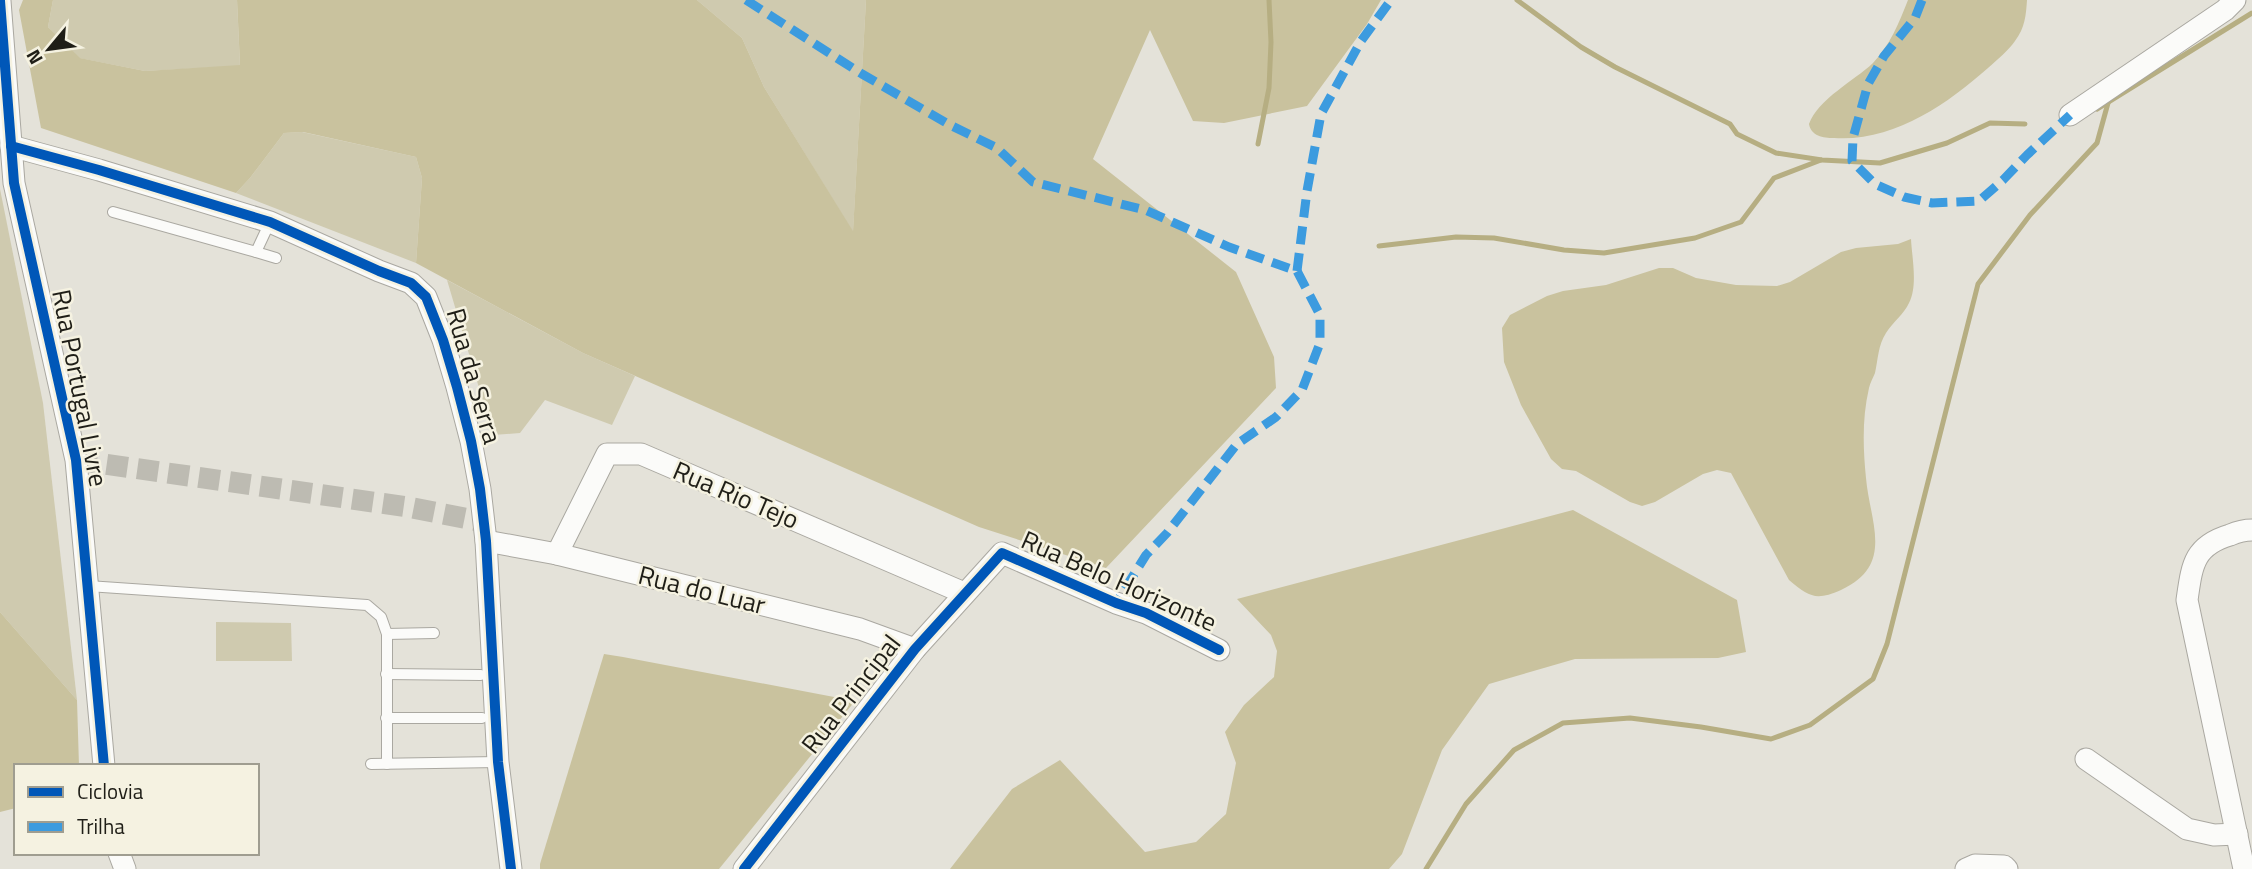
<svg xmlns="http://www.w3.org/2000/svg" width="2252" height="869" font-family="'Titillium Web',sans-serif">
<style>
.green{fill:#cfcaaf}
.forest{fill:#c9c29e}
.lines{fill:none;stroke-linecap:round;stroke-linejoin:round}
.stream{stroke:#b6ae82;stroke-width:5}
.minor-tunnel{stroke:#bdbbb2;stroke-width:21;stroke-dasharray:21 10;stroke-linecap:butt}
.service-casing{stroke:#aaa8a1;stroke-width:12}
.minor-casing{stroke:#aaa8a1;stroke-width:23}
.service{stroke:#fbfbf9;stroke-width:10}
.minor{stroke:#fbfbf9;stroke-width:21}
.quiet{stroke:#3c9bdf;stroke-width:9;stroke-dasharray:18 9;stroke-linecap:butt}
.cycleway-casing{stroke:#f5f2e1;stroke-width:15}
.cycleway{stroke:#0057b8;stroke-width:10}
.labels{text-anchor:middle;stroke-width:5;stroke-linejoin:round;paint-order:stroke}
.street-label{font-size:26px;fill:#1f1e17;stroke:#f5f2e1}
</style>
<rect width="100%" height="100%" fill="#e4e2d9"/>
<g class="green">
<polygon points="53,0 237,0 240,66 145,71 79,58 48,27"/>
<polygon points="697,0 866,0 853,232 764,87 742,38"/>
<polygon points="302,132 416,157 422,178 416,263 236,193 250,178 284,133"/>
<polygon points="0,189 43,403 77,700 0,612"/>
<polygon points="447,280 583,353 635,376 612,425 545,400 520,433 493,435"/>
<polygon points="216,622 291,623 292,661 216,661"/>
</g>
<g class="forest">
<polygon points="23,0 53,0 48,27 80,58 145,71 240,65 237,0 697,0 742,38 764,87 853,231 866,0 1381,0 1367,24 1307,106 1224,123 1193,121 1150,30 1093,159 1236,272 1274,357 1276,388 1106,568 979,527 583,353 416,263 422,178 416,157 303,132 284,133 250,178 236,193 41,128 19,10"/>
<path d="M1908,0H2027C2026,15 2025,28 2015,41C2008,51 1997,60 1988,68C1946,105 1893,142 1834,138C1823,138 1811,136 1809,124C1818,99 1854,81 1873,63C1890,45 1899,23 1908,0Z"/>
<path d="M1911,239C1912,258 1918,286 1909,303C1904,314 1893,322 1886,333C1878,345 1878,360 1875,373C1873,378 1870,383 1869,388C1862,418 1863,448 1866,478C1870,523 1895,565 1841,590C1816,601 1809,597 1789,580L1731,473L1717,470L1703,474L1655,502L1642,506L1630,502L1576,471L1562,469L1551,459L1521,405L1504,362L1502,328L1510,315L1547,296L1563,291L1606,285L1659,268H1673L1696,278L1736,285L1777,286L1790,282L1841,252L1856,248L1898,244Z"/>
<polygon points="1573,510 1737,600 1746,652 1718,658 1575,659 1489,684 1442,750 1402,854 1389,869 950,869 1012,789 1060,760 1145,852 1196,842 1226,814 1236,763 1225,732 1244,705 1274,677 1277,651 1271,635 1237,599"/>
<polygon points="0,612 77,700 79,766 16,766 16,808 0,812"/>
<polygon points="604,654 623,657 855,701 719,869 540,869 540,864"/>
</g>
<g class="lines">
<g class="stream">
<polyline points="1517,0 1581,47 1615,67 1730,124 1737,134 1776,153 1822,160 1880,163 1947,143 1990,123 2025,124"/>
<polyline points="2097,109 2252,13"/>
<polyline points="1258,144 1269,88 1271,42 1269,0"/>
<polyline points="1379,246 1456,237 1494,238 1564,250 1604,253 1695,238 1741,222 1774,178 1821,160"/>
<polyline points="1426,869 1466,804 1514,750 1563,723 1630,718 1701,727 1771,739 1810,725 1873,679 1887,644 1978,284 2030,215 2097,143 2108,103"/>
</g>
<polyline class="minor-tunnel" points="76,460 408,507 484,522"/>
<g class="service-casing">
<g id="service">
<polyline points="113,212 256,252 270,222"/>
<polyline points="256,252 276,258"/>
<polyline points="88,586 367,605 381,617 387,634 387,764"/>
<polyline points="387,634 434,633"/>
<polyline points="386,674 481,675"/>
<polyline points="386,718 482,718"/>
<polyline points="371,764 498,762"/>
</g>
</g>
<g class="minor-casing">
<g id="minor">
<polyline points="0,1 14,183 76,460 104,766"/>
<polyline points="2070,115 2225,10 2235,0"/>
<polyline points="11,146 99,170 270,222 379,271 411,283 426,297 443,340 457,387 471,441 480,489 486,541 498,762 511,869"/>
<polyline points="486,541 557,554 860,629 915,649"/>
<polyline points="557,554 607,454 641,454 964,593"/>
<polyline points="2086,759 2187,829 2214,835 2237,834"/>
<polyline points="119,853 125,869"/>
<polyline points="744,869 915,649 1002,553 1116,603 1146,613 1219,650"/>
<polyline points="1966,869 1975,865 2004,866 2007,869"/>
<path d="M2244,869L2187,600C2192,566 2193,546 2230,535C2237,532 2244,530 2252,530"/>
</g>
</g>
<use href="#service" class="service"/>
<use href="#minor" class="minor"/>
<g class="quiet">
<polyline points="746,0 862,74 950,125 997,148 1033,182 1145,210 1229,247 1297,271 1320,315 1320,343 1302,390 1276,417 1237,444 1167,533 1146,555 1116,603"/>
<polyline points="1922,0 1915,18 1884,56 1868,84 1853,138 1852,161 1875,184 1904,197 1932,203 1979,201 2003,180 2027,155 2070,115"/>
<polyline points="1297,271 1307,191 1321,114 1361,41 1391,0"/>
</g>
<g class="cycleway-casing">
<g id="cycleway">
<polyline points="0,1 14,183 76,460 104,766"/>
<polyline points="11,146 99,170 270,222 379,271 411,283 426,297 443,340 457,387 471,441 480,489 486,541 498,762 511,869"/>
<polyline points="744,869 915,649 1002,553 1116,603 1146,613 1219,650"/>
</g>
</g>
<use href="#cycleway" class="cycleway"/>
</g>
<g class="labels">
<g class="street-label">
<text transform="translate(474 376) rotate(74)" y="9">Rua da Serra</text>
<text transform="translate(80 388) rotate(79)" y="9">Rua Portugal Livre</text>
<text transform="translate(736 495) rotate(23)" y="9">Rua Rio Tejo</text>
<text transform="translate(1119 581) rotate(24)" y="9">Rua Belo Horizonte</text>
<text transform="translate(702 590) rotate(14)" y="9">Rua do Luar</text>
<text transform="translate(851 694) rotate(-52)" y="9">Rua Principal</text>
</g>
</g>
<rect x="14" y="764" width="245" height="91" fill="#f5f2e1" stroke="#9f9d90" stroke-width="2"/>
<rect x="28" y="787" width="35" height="10" fill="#0057b8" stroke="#9f9d90" stroke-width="2"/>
<text x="77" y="799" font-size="21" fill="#1f1e17">Ciclovia</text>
<rect x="28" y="822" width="35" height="10" fill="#3c9bdf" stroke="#9f9d90" stroke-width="2"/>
<text x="77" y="834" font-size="21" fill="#1f1e17">Trilha</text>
<g transform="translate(49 49) rotate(241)" stroke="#f5f2e1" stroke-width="5" paint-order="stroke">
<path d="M0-5L12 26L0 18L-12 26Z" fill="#1f1e17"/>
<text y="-10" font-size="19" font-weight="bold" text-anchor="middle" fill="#1f1e17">N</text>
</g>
</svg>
